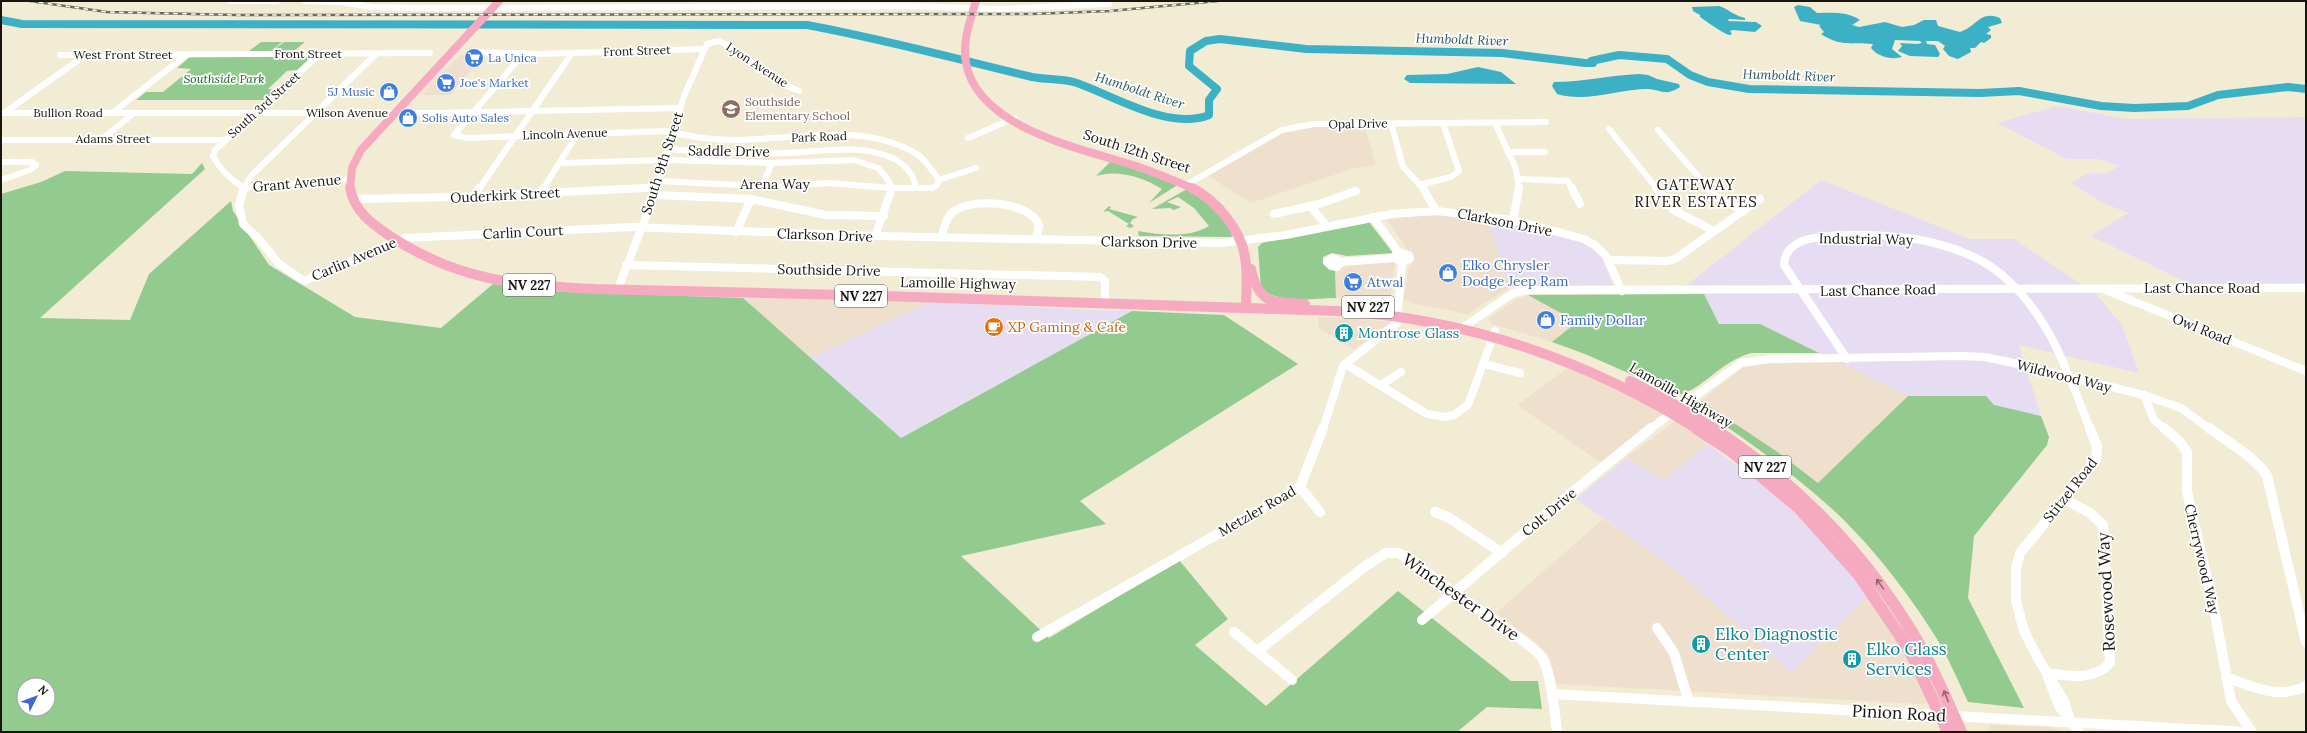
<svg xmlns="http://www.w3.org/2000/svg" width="2307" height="733" font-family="Lora,serif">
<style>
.commercial{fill:#efdfcd}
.industrial{fill:#e7ddf2}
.green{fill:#92ca90;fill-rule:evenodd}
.water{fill:#3cb0c4}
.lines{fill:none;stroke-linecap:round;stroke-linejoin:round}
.river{stroke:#3cb0c4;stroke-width:8}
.minor-far2{stroke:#fff;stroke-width:6}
.minor-far1{stroke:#fff;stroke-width:8}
.minor{stroke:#fff;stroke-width:10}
.major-far2{stroke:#f6aac0;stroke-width:8}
.major-far1{stroke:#f6aac0;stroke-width:10}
.major{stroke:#f6aac0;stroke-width:12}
.rail-casing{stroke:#6e6b5d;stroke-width:2.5}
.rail{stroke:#fff;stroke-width:1.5;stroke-dasharray:4.5;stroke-linecap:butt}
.oneway{stroke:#92676f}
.labels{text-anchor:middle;stroke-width:3.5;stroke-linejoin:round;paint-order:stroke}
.far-street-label{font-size:12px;fill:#17150d;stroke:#fff}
.far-shop-label{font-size:12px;fill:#366cbe;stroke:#fff;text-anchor:start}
.far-park-label{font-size:12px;font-style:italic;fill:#126619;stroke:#fff}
.far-education-label{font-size:12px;fill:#785e54;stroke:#fff;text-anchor:start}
.far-water-label{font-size:13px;font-style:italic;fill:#26565f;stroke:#fff}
.shield{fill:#fff;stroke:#5d5b56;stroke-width:1}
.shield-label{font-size:13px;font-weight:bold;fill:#17150d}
.street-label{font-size:14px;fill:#17150d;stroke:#fff}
.shop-label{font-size:14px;fill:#366cbe;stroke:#fff;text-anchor:start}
.food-label{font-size:14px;fill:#c56008;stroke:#fff;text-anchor:start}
.culture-label{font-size:14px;fill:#0d838f;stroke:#fff;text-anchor:start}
.neighbourhood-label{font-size:15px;letter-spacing:1px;fill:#17150d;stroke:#fff}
.near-street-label{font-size:17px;fill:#17150d;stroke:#fff}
.near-culture-label{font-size:17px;fill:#0d838f;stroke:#fff;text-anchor:start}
</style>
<rect width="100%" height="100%" fill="#f2ecd5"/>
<g class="commercial">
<polygon points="461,55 485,55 450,95 421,95 441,73"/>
<polygon points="1365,126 1376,165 1352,169 1251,203 1208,176 1284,132 1314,127"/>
<polygon points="1442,215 1486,218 1511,287 1467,314 1411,303 1404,299 1408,268 1414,260 1387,219 1409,216"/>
<polygon points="1395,262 1390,300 1385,302 1336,298 1335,270 1347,265"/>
<polygon points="1528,295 1578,322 1552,342 1492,324 1489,321 1489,318 1515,300"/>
<polygon points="743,298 930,302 811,358"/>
<polygon points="1318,317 1346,318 1391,322 1354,349 1319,328"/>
<polygon points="1766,361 1838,362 1908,396 1819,483 1779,453 1701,401 1743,367 1751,363"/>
<polygon points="1572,365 1614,383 1662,414 1600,462 1517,405"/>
<polygon points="1678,419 1712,441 1664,480 1626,458"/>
<polygon points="1603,519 1675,569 1869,594 1885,617 1929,699 1927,703 1921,704 1558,684 1556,683 1549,656 1534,641 1496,613"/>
<polygon points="1989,725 2048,727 2065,732 1992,732"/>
</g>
<g class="industrial">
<polygon points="2057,106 2127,119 2306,117 2306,283 2190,284 2091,236 2128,213 2101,202 2071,183 2086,174 2108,173 2119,166 2098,159 2067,159 1997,123"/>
<polygon points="1821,180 1970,239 2014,239 2097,295 2122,325 2139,373 2019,345 2041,416 1939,396 1908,396 1760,324 1719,324 1704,294 1693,294 1683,288"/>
<polygon points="1486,218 1576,240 1584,244 1602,256 1613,285 1511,287"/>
<polygon points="930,302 1096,310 1132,311 900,438 811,358"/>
<polygon points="1708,444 1757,481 1764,481 1802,515 1869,594 1792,673 1675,569 1576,499 1626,458 1664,480"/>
</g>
<g class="green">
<polygon points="261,42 282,42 271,51 249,51"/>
<polygon points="284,42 305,42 294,51 272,51"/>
<polygon points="190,57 311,57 297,70 287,71 268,89 276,90 265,100 136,100 146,92 163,92 191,69 177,68"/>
<path d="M1111,161L1176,184V186L1149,203L1162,189C1144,177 1116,169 1096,176Z"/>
<path d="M202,163L205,169L40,318L130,320L149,274L231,201L233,211L269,265L355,317L441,328L493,284L539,291L743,298L901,438L1132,311L1224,315L1298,364L1080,501L1106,524L961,556L1049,638L1179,560L1228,619L1195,645L1266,706L1398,591L1511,681H1538L1542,709L1487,707L1457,732H1V194L41,182L65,171L192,174ZM24,685H48V709H24Z"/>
<path d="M1187,189C1200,197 1233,220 1232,237L1139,236L1138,231C1159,235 1190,238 1209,226L1194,208L1178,197L1167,202L1181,207L1174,210L1170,208L1152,209Z"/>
<polygon points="1109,206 1111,207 1109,209 1138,217 1133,219 1130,223 1134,226 1130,228 1126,226 1129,224 1108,211 1103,212"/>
<path d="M1369,222L1393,253L1347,256L1332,253L1323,257V264L1335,270L1336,298C1312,298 1279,305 1261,288L1258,247L1262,243Z"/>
<path d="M1704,294L1719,324H1760L1819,353H1751C1721,361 1702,390 1678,395L1585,354L1552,342L1577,322L1528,295Z"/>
<path d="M1908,396H1986L1994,405L2041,416L2049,437L2047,445L1974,536L1968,598L2024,708L1968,702C1958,681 1949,659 1937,639C1910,595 1869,542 1831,508C1790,471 1746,439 1700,409L1699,405L1701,401L1779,453L1818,483Z"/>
</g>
<g class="water">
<path d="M1798,5L1810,7L1817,13C1833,13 1846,11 1860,20L1852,25L1859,27L1885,22L1902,27L1914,25L1924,20H1936L1938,26L1960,32C1978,26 1980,10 2000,18L2002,23L1988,27L1991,30L1986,34L1991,35V38L1984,43L1981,42L1975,48H1970L1971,52L1958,59L1949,56L1943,49L1945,46L1938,41H1926L1927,44L1935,45L1940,54L1938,57L1910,56L1898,51L1902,46L1900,43L1917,44L1922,43L1920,41L1895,40L1892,49L1902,57C1892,60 1878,57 1871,48L1873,44C1852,42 1840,47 1821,34L1824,32L1819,26L1821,25L1800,21L1794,7Z"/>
<path d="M1719,6C1728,9 1735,16 1745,18V20L1729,19L1728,21L1756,22L1762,26L1755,32L1733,30L1730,31L1732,34L1730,35C1725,35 1706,21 1700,17V15L1693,11L1692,7Z"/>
<polygon points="1478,67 1501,72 1516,84 1410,83 1404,79 1407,75 1447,74"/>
<path d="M1639,74L1648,75L1657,79L1679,84L1680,87C1677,89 1673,91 1669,92C1662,93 1655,89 1648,89C1618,89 1587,103 1557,94L1552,86L1554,82C1583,82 1610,75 1639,74Z"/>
</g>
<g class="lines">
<path class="river" d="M1,20L22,24L807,25C883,39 957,59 1032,77C1047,80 1062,78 1077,83C1114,96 1170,131 1209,115V100L1217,89L1189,66L1190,51L1206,41L1220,39L1306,49L1502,53L1585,63H1593L1591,61L1619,55L1667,59L1690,75L1708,82L1749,89L1980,93L2019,91L2101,106L2134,108L2188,106L2218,95L2288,87L2306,89"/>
<g class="minor-far2">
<polyline points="231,1 277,1"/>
<polyline points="305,1 341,2 371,7 425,8 906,6 1002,9 1109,4"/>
<polyline points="475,52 538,54 704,49"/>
<path d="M524,53L454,135L467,138L668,131C690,137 711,140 734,140C794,140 863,121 917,154C926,160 933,172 939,180L937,185L932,188H892L828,183L778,187L659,181"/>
<polyline points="60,55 430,53"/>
<polyline points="1,113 436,113 680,108"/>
<polyline points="4,113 84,56"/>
<polyline points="112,113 186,55"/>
<polyline points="1391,123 1403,167 1424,189"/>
<polyline points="1495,123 1516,169 1519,189"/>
<polyline points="1609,129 1657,189"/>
<polyline points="1658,130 1709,189"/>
<polyline points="968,138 1015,118"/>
<polyline points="102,139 134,113"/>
<polyline points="1,140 225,140"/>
<path d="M669,149C708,153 748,154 787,153C820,152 856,144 887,156C902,161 913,172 916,188"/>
<polyline points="1508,152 1545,152"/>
<polyline points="1,162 32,162 36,165 30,170 1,180"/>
<polyline points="561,163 665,160 772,163 854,160 878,168 886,177 892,188"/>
<polyline points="1520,179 1568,181 1572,189"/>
<polyline points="939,180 976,168"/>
<polyline points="1186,185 1282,130 1314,124 1546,122"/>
<polyline points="1419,185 1451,177 1459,171 1443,123"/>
<polyline points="762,186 772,163"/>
<path d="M244,188C231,180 220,170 213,156L215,150L320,54"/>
<polyline points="244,188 262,184 293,184 350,179"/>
<polyline points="243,189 252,175 376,54"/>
<polyline points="479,189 572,53"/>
<polyline points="543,189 578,133"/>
<polyline points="619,189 657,188"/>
<polyline points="656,189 684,96 707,44 718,41 725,44 783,84 799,91"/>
</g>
<g class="minor-far1">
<polyline points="244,188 239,205 243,224 259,239 278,263 304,281 405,238 632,227 875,236 1221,243 1286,235 1392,214 1437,211 1513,220 1584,239 1595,245 1606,256 1622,291"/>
<polyline points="1423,188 1436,211"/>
<polyline points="1572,188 1580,204"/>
<polyline points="1656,188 1673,210 1714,231"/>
<polyline points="1709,188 1716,197 1744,211"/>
<polyline points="541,193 544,188"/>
<polyline points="654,195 751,199 826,215 884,216"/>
<polyline points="474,196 479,188"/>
<polyline points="353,199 458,197 646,188"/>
<polyline points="1310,206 1327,226"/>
<polyline points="1274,214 1319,204 1356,191"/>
<polyline points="1373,217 1399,253"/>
<polyline points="1513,220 1519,188"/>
<polyline points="736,232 751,199"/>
<polyline points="875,236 892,188"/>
<path d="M941,237C944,229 946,217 953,212C970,197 1032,201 1039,226L1036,239"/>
<polygon points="1402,253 1409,255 1410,259 1402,262 1396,259 1396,254"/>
<polygon points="1332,258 1342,262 1337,267 1331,266 1327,262"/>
<polyline points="1608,260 1668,261 1675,259 1760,199"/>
<polyline points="1342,262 1395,258"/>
<polyline points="626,265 1100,277 1105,281 1105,303"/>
<polyline points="618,289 657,188"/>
<polyline points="2103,289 2306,371"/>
<polyline points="1461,329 1513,293 1530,290 2306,288"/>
<path d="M1847,359L1784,265C1784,255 1789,248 1798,243C1822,230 1902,235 1930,242C1955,248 1983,258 2003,276C2050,316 2068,373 2090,429"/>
<polyline points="1345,364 1427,414 1445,417 1454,415 1468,405 1495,331"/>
<polyline points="1484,364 1520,373"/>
<polyline points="1381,385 1401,372"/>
<polyline points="2144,395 2154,420 2165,429"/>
<polyline points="1323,429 1343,366 1397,323 1402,262"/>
<polyline points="1650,429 1741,363 1771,359 1961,356 1984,357 2009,362 2144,395 2181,408 2210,429"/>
</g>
<g class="minor">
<polyline points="2164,428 2179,441 2187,452 2187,491 2215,614 2231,701 2252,732"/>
<path d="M2209,428C2225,440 2258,459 2267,476L2306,642"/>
<polyline points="1300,487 1320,512"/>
<polyline points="1435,512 1448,517 1502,553"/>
<polyline points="1422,620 1564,499 1651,428"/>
<polyline points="1657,628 1674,653 1689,702"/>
<polyline points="1234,632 1292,680"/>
<polyline points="1037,637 1300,487 1323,428"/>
<path d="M1258,651L1364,567L1386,553H1399L1522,640C1528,645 1536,650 1541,656C1551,670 1555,714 1557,732"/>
<path d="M2047,673C2068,676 2094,681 2110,663L2103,525L2090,513L2064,499"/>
<polyline points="2048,677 2059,706 2079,732"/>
<path d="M2226,677C2253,687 2279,700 2306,686"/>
<polyline points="1552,694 2246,732"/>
<polyline points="2070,720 2064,701 2039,660 2024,631 2016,601 2016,569 2020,553 2096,460 2097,447 2090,428"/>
</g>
<g class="major-far2">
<path d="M976,1C970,21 962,42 966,63C977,125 1073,147 1123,162C1148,169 1171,179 1194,189"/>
<polyline points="350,189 352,168 361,150 499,1"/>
</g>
<g class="major-far1">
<path d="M350,188C354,211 372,224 390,236C458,281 516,285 595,289L884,296L1336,311C1463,317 1590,361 1697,429"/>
<path d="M1192,188C1217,201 1241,230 1245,257C1248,274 1246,291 1246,307"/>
<path d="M1251,269C1259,305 1273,302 1305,304"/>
<polyline points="1630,381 1685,410 1714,429"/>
</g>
<g class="major">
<polyline points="1696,428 1731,451 1799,508 1858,574 1909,649 1948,732"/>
<path d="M1712,428C1789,478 1856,544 1905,621C1928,656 1944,694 1961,732"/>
</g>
<g class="rail-casing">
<polyline id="rail" points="30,1 107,12 237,15 1031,14 1110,11 1218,1"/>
</g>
<use href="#rail" class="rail"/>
</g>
<defs><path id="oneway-shaft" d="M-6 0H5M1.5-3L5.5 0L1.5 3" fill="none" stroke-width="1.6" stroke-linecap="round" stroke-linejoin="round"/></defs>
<g class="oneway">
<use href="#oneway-shaft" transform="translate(1880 584) rotate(-126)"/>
<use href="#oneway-shaft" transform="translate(1946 696) rotate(-112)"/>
</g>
<defs>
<g id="supermarket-disc" transform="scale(1)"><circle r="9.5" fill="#3f7fe0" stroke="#fff"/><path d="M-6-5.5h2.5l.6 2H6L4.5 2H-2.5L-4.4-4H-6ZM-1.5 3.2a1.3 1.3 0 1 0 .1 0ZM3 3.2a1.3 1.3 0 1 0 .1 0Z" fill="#fff"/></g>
<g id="shop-disc" transform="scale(1)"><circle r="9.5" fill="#3f7fe0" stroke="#fff"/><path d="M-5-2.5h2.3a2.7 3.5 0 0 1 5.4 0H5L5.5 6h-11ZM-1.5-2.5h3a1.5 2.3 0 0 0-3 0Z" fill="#fff"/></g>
<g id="school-disc" transform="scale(1)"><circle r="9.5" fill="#8d6e63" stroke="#fff"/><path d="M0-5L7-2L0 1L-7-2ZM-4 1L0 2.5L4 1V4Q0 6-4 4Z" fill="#fff"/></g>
<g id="cafe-disc" transform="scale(1)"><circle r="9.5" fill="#e8710a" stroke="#fff"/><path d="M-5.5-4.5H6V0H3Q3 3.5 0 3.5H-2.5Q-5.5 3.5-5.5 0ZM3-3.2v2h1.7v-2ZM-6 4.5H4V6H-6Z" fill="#fff"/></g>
<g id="building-disc" transform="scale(1)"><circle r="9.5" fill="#0f9aa8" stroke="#fff"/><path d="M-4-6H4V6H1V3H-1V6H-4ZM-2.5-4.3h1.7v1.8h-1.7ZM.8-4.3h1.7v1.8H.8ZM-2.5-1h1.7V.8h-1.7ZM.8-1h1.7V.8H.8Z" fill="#fff"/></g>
</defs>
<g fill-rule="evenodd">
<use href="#supermarket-disc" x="474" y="58"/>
<use href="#supermarket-disc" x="446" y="83"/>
<use href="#shop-disc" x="389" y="92"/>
<use href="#school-disc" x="731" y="109"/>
<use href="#shop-disc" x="408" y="118"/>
<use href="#shop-disc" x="1448" y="273"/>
<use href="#supermarket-disc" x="1353" y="282"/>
<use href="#shop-disc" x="1546" y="320"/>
<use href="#cafe-disc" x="994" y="327"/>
<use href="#building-disc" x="1344" y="333"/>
<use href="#building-disc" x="1701" y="644"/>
<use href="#building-disc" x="1852" y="659"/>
</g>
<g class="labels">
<g class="far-street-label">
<text transform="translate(637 51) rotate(-2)" y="4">Front Street</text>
<text x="308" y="58">Front Street</text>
<text x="123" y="59">West Front Street</text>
<text transform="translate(757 65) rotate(33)" y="4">Lyon Avenue</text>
<text transform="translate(264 105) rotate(-42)" y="4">South 3rd Street</text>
<text x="68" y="117">Bullion Road</text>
<text x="347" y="117">Wilson Avenue</text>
<text transform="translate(1358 124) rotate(-1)" y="4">Opal Drive</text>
<text transform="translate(565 134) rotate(-2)" y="4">Lincoln Avenue</text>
<text transform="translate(819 137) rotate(-2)" y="4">Park Road</text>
<text x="113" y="143">Adams Street</text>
</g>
<g class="far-shop-label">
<text x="488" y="62">La Unica</text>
<text x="460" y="87">Joe's Market</text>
<text x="375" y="96" text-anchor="end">5J Music</text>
<text x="422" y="122">Solis Auto Sales</text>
</g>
<g class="far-park-label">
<text x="224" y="83">Southside Park</text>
</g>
<g class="far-education-label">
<text x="745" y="106">Southside<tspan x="745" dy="14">Elementary School</tspan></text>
</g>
<g class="far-water-label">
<text transform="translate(1462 39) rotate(2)" y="5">Humboldt River</text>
<text transform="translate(1789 75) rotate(2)" y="5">Humboldt River</text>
<text transform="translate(1140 90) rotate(18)" y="5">Humboldt River</text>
</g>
<g class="shield">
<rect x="503" y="274" width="52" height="22" rx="3"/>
<rect x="835" y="285" width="52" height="22" rx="3"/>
<rect x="1342" y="296" width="52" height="22" rx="3"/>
<rect x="1739" y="456" width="52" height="22" rx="3"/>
</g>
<g class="shield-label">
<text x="529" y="290">NV 227</text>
<text x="861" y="301">NV 227</text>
<text x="1368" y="312">NV 227</text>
<text x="1765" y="472">NV 227</text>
</g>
<g class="street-label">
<text transform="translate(729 151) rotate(1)" y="5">Saddle Drive</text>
<text transform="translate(1137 151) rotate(18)" y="5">South 12th Street</text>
<text transform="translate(662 163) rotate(-72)" y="5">South 9th Street</text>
<text transform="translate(297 183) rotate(-5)" y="5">Grant Avenue</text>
<text x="775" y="189">Arena Way</text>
<text transform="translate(505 195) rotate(-3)" y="5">Ouderkirk Street</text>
<text transform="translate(1505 222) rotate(11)" y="5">Clarkson Drive</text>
<text transform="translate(523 232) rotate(-3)" y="5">Carlin Court</text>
<text transform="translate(825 235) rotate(2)" y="5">Clarkson Drive</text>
<text transform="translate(1866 239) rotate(1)" y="5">Industrial Way</text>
<text transform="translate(1149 242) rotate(1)" y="5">Clarkson Drive</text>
<text transform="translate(354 259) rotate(-23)" y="5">Carlin Avenue</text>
<text transform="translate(829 270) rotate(1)" y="5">Southside Drive</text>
<text transform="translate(958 283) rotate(1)" y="5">Lamoille Highway</text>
<text x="2202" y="293">Last Chance Road</text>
<text transform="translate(1878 290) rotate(-1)" y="5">Last Chance Road</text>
<text transform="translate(2202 329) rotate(22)" y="5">Owl Road</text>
<text transform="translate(2064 376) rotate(14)" y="5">Wildwood Way</text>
<text transform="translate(1681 395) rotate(30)" y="5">Lamoille Highway</text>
<text transform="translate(2070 490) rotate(-52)" y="5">Stitzel Road</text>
<text transform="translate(1257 511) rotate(-30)" y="5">Metzler Road</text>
<text transform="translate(1549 512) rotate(-40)" y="5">Colt Drive</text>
<text transform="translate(2202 559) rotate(77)" y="5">Cherrywood Way</text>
</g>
<g class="shop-label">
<text x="1462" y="270">Elko Chrysler<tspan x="1462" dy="16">Dodge Jeep Ram</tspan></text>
<text x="1367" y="287">Atwal</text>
<text x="1560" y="325">Family Dollar</text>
</g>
<g class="food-label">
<text x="1008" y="332">XP Gaming &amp; Cafe</text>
</g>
<g class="culture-label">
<text x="1358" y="338">Montrose Glass</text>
</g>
<g class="neighbourhood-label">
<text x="1696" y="190">GATEWAY<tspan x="1696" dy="17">RIVER ESTATES</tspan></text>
</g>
<g class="near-street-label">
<text transform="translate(2106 592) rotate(-93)" y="6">Rosewood Way</text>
<text transform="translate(1461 597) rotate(35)" y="6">Winchester Drive</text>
<text transform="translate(1899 713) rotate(3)" y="6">Pinion Road</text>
</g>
<g class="near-culture-label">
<text x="1715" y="640">Elko Diagnostic<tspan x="1715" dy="20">Center</tspan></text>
<text x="1866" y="655">Elko Glass<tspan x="1866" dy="20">Services</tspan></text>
</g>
</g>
<rect width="2307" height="733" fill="none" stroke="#17150d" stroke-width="4"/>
<g transform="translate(36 697) rotate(48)"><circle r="19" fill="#ffffff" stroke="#a2a19e"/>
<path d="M0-3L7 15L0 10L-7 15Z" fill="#4166d8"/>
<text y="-6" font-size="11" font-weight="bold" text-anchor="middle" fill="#17150d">N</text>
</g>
</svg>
